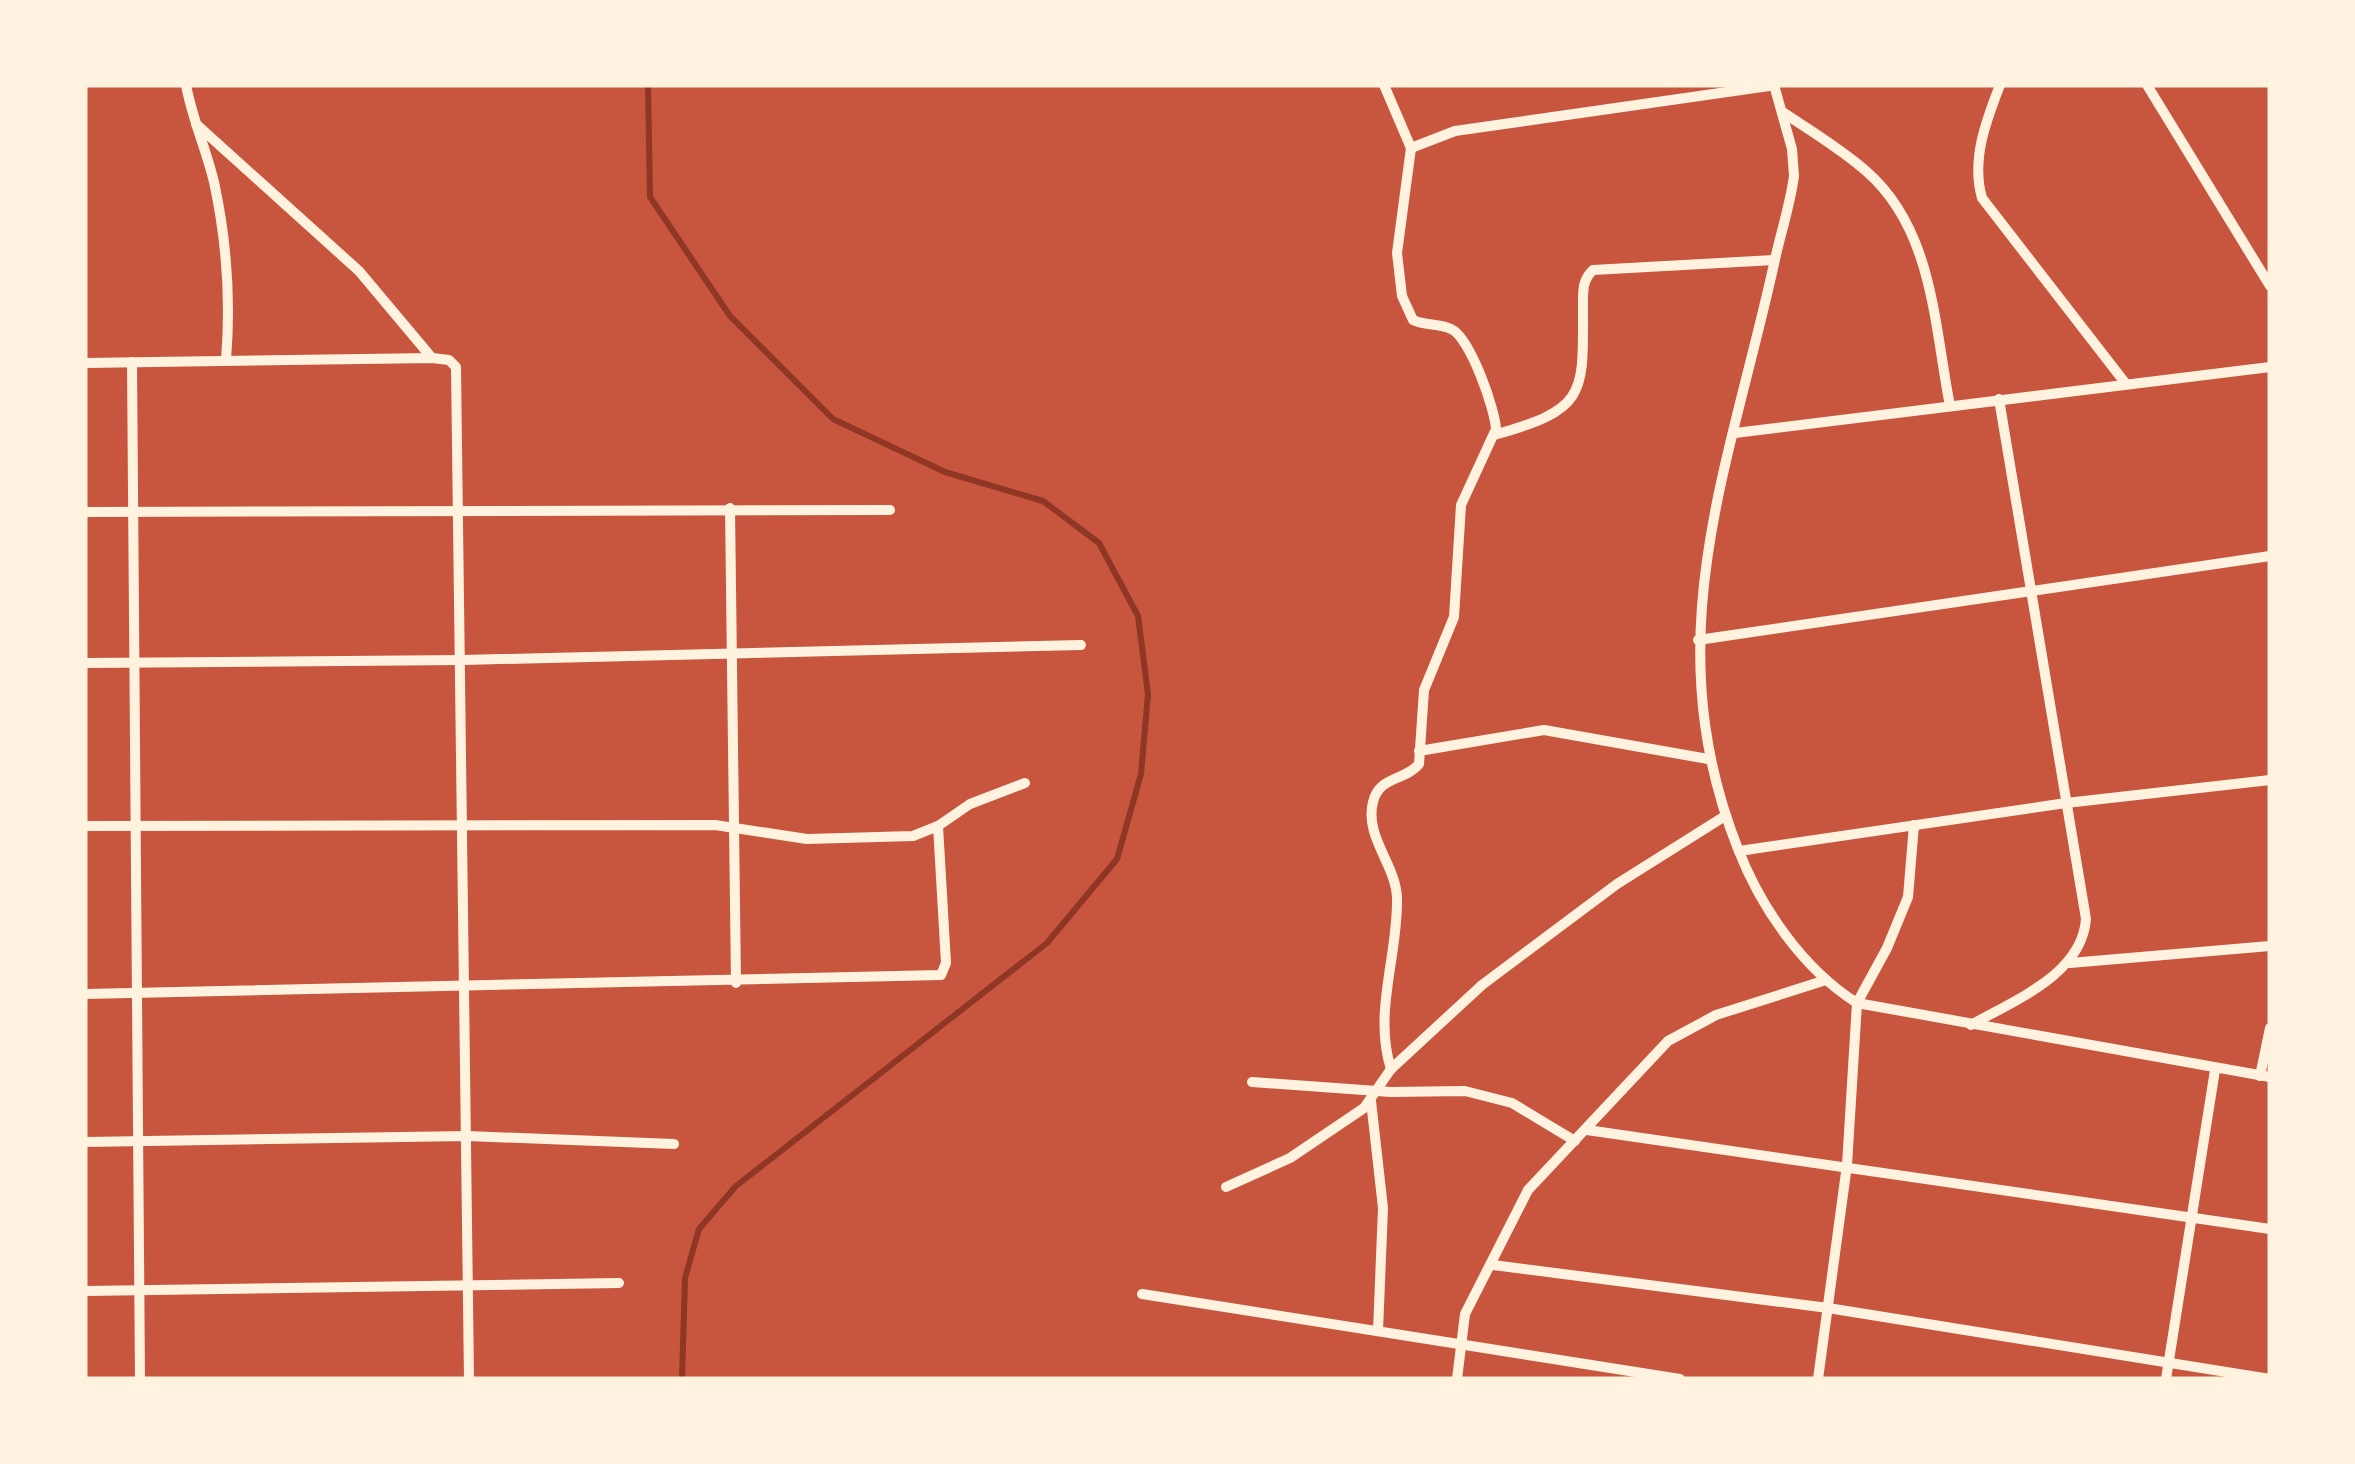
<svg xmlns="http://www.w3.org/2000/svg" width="2355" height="1464" font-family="Cabin,sans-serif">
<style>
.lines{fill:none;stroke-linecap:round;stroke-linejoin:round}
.stream{stroke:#8f3625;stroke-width:6}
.minor{stroke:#fff3e0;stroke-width:10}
</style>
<rect width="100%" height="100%" fill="#c8553d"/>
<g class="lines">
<polyline class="stream" points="648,85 650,197 730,316 833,419 945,472 1043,501 1099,543 1138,616 1148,694 1141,774 1117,859 1047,943 736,1186 699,1229 685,1278 682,1379"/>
<g class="minor">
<path d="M186,85C192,118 206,149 214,182C227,242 231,299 226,360"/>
<path d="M1384,85L1411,148L1397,253L1402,296L1413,320C1425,326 1439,323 1451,329C1470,337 1495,409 1496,429L1461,505L1454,617L1424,690L1419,764C1405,781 1379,776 1373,802C1364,837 1397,866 1397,899C1398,956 1373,1013 1391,1069"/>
<path d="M1774,85L1792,149L1794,176C1790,206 1780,235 1774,264C1728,472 1655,639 1738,849C1761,908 1803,969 1857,1003L2270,1077"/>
<path d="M2000,85C1986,121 1971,160 1982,198L2126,384"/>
<polyline points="2147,85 2270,286"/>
<path d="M1784,113C1811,131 1841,149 1866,171C1933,229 1934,324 1950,406"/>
<polyline points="196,124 359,271 432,358"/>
<polyline points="1411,148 1455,131 1776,85"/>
<polyline points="132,362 140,1379"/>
<polyline points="85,363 432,358 449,360 456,367 469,1379"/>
<polyline points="1735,433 2270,367"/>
<path d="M1494,435C1588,409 1583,394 1583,306C1583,292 1582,280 1593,270L1774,260"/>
<polyline points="730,508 736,983"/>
<polyline points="85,512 890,510"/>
<polyline points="1698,640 2270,556"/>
<polyline points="85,663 463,660 1081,645"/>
<polyline points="1419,751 1544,730 1708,759"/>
<polyline points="85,826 715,825 807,839 913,836 938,826 970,804 1025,783"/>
<polyline points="1739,851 2066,803 2270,780"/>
<polyline points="2070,963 2270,946"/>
<polyline points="85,994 941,975 946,963 938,826"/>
<path d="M1971,1025C2015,1000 2082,974 2086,919L1999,399"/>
<polyline points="2260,1076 2270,1028"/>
<polyline points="1252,1082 1391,1092 1465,1091 1512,1103 1575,1141"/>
<polyline points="1371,1101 1383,1208 1378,1331"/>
<polyline points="1587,1130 2270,1229"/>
<polyline points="85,1142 467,1136 674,1144"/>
<polyline points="1226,1187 1290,1158 1364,1108 1391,1069 1482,985 1617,884 1725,816"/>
<polyline points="1493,1265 1828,1308 2270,1379"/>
<polyline points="85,1291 619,1283"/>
<polyline points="1142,1294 1680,1379"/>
<polyline points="1457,1379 1465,1314 1528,1190 1668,1041 1716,1015 1826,980"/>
<polyline points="1818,1379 1847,1165 1857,1003 1887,948 1908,897 1914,825"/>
<polyline points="2166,1379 2215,1070"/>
</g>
</g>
<rect width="2355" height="1464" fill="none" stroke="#fff3e0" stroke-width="175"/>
</svg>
